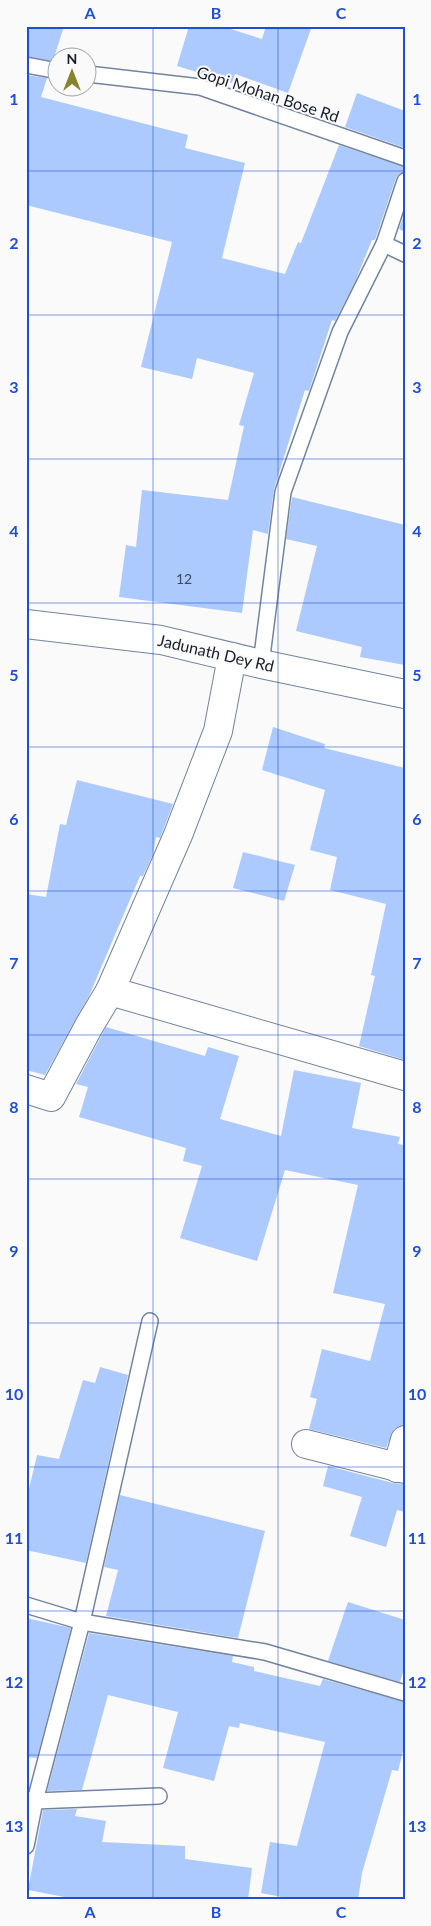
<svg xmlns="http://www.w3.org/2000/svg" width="431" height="1926" font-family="Lato,sans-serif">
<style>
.building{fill:#accafd}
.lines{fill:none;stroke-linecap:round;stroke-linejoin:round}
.lane-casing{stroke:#73849f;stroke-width:18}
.street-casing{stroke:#73849f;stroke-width:30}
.secondary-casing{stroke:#73849f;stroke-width:30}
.lane{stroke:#fff;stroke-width:15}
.street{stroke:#fff;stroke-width:28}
.secondary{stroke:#fff;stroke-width:28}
.grid{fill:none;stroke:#1d4ed8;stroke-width:1;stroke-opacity:0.55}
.labels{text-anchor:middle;stroke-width:4;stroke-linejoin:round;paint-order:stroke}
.number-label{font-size:14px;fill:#3c495e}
.street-label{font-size:16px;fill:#171e29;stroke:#fafafa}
.neatline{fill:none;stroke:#1d4ed8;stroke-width:2}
.grid-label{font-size:16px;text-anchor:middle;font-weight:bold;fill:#1d4ed8}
</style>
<rect width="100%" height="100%" fill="#fafafa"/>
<g class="building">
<polygon points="26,26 64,26 53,61 26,56"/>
<polygon points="189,26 221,26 262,39 266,26 312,26 288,93 235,74 232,83 177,66"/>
<polygon points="26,75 47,78 41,97 188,135 185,148 245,163 222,258 285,274 298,242 301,243 339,145 405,167 405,172 399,174 396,178 375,240 372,240 355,282 335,321 332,320 309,391 305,390 274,489 268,534 253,530 242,613 119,597 126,545 136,547 142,490 228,500 244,426 239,425 254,373 197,358 192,379 141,367 172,242 26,205"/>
<polygon points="357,93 405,111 405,148 345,127"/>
<polygon points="405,211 405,232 399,229"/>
<polygon points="292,497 405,525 405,665 360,657 362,647 296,631 317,546 286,539"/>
<polygon points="273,727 325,744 324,748 405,768 405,1060 359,1046 375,976 371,975 386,904 330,890 337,857 310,850 325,790 262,770"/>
<polygon points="77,780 173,804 160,838 156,837 153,854 143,876 140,876 89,996 45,1075 26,1070 26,894 46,897 60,824 66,825"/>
<polygon points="243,852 295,865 284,901 233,888"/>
<polygon points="106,1027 205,1056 208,1047 239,1056 220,1119 281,1136 294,1070 361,1083 352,1128 400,1137 398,1144 405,1145 405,1425 394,1429 386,1448 309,1429 317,1399 310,1397 322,1349 370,1361 385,1304 333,1293 358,1185 285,1170 257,1261 180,1238 202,1166 183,1161 186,1148 79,1117 88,1087 76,1084"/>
<polygon points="100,1367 128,1375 86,1563 26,1550 26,1502 37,1455 59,1459 83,1380 95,1383"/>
<polygon points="328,1466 393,1483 405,1484 405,1512 397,1510 386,1547 350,1536 362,1497 323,1486"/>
<polygon points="120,1495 265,1531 238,1638 106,1616 118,1570 104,1567"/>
<polygon points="348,1602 405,1620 405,1666 400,1682 328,1661"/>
<polygon points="26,1618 71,1628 37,1758 26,1757"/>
<polygon points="89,1633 233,1656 232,1662 254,1667 254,1671 320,1686 323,1679 405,1702 405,1743 398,1771 392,1770 362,1873 358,1900 297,1900 261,1893 270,1842 297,1846 325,1742 240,1723 239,1728 229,1726 214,1781 163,1768 178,1712 108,1695 82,1790 47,1791"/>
<polygon points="77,1809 75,1816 106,1821 102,1842 185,1846 185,1859 252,1868 248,1900 80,1900 28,1890 43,1810"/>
</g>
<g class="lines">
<g class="lane-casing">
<g id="lane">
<polyline points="26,65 58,71"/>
<polyline points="88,74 200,87 405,158"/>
<polyline points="405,181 384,244 405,254"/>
<polyline points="261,664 283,492 340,332 384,244"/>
<polyline points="26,1605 82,1622 265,1652 405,1693"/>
<polyline points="26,1799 35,1801 159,1796"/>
<polyline points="26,1846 35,1801 82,1622 150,1321"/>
</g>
</g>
<g class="street-casing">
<g id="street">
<polyline points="110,991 405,1076"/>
<polyline points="26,1089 51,1097 89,1026 110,991 178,835 218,731 232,657"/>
<polyline points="306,1444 405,1469"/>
<polyline points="397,1468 405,1440"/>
</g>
</g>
<g class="secondary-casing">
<polyline id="secondary" points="26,624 161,640 261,664 405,694"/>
</g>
<use href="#lane" class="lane"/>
<use href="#street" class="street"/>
<use href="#secondary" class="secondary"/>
</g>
<path class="grid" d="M153,26V1900M278,26V1900M26,171H405M26,315H405M26,459H405M26,603H405M26,747H405M26,891H405M26,1035H405M26,1179H405M26,1323H405M26,1467H405M26,1611H405M26,1755H405"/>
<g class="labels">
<g class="number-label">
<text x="184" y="584">12</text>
</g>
<g class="street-label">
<text transform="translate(268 94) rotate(18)" y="6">Gopi Mohan Bose Rd</text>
<text transform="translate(216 653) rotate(13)" y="6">Jadunath Dey Rd</text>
</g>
</g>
<rect width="431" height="1926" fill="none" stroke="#fafafa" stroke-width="55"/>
<g transform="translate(72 72)"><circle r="24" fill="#fafafa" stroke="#9fa2a6"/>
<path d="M0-4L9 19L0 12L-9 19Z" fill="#87842c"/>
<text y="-8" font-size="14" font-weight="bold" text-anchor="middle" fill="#171e29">N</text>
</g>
<rect x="28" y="28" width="376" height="1870" class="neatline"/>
<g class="grid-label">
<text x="90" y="19">A</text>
<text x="216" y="19">B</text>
<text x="341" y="19">C</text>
<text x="14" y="105">1</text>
<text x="417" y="105">1</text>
<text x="14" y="249">2</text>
<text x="417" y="249">2</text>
<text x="14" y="393">3</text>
<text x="417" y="393">3</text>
<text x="14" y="537">4</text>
<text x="417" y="537">4</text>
<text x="14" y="681">5</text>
<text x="417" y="681">5</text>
<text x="14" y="825">6</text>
<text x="417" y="825">6</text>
<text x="14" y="969">7</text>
<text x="417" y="969">7</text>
<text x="14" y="1113">8</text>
<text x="417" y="1113">8</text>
<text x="14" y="1257">9</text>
<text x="417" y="1257">9</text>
<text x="14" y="1400">10</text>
<text x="417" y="1400">10</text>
<text x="14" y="1544">11</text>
<text x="417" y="1544">11</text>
<text x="14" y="1688">12</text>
<text x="417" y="1688">12</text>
<text x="14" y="1832">13</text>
<text x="417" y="1832">13</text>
<text x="90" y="1918">A</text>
<text x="216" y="1918">B</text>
<text x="341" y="1918">C</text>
</g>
</svg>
